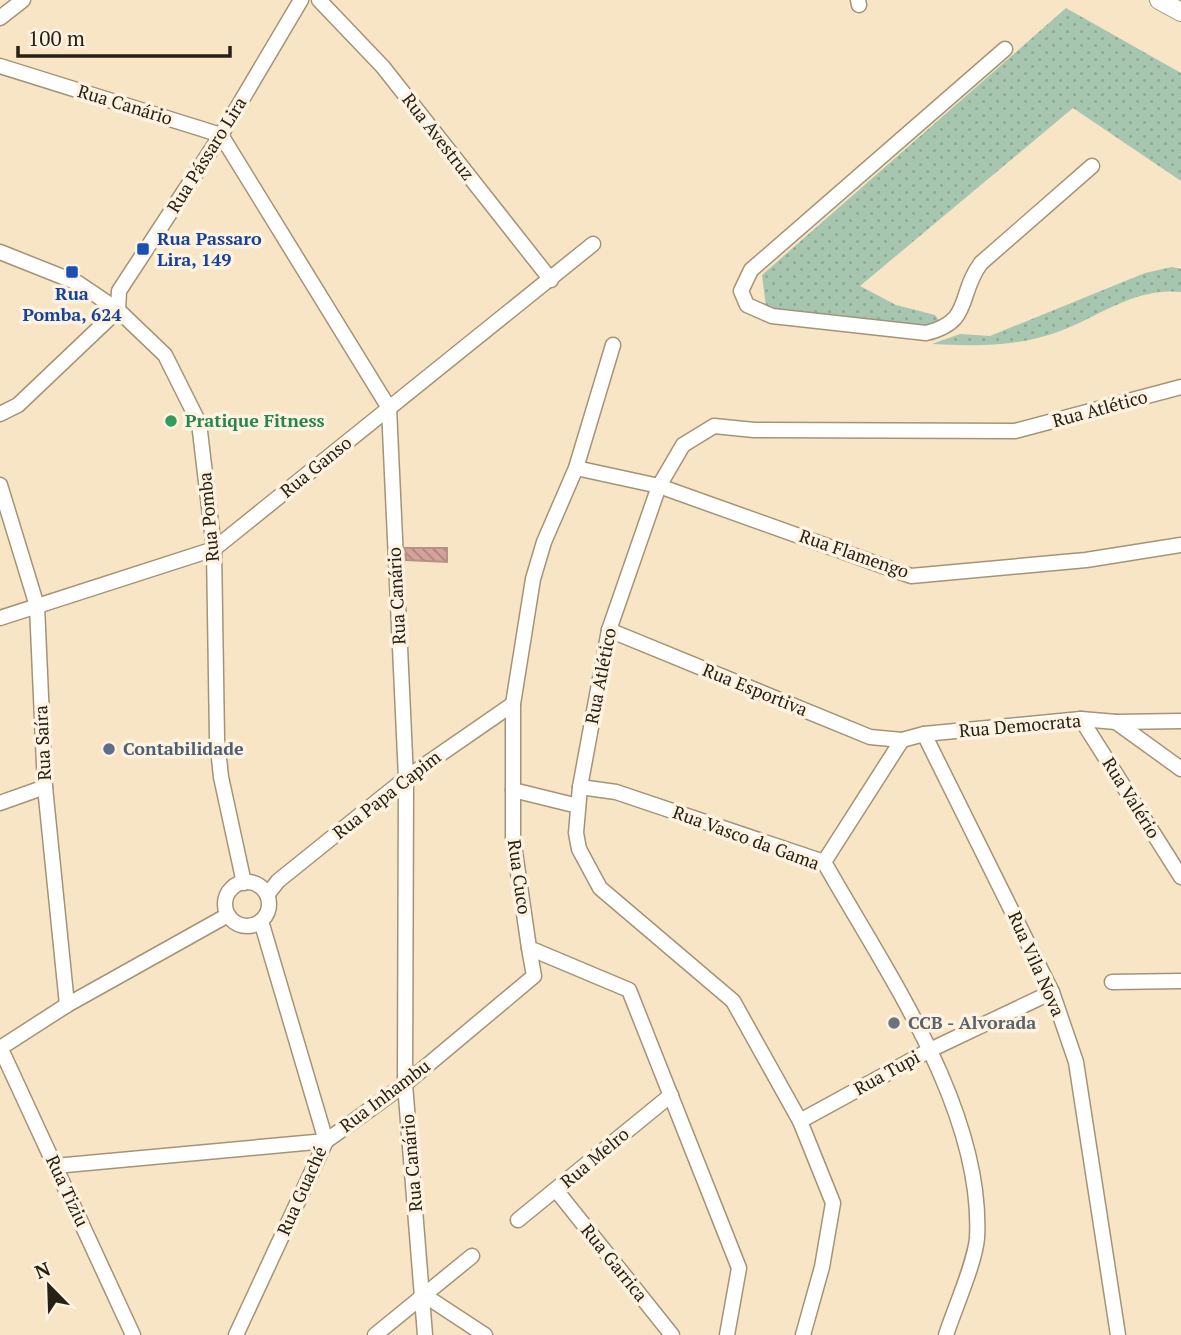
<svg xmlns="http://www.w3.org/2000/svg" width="1181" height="1335" font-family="'PT Serif',serif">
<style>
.grass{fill:url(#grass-dots)}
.building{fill:url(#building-back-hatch);stroke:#b59189;stroke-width:2}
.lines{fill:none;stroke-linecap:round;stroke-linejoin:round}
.minor-casing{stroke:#a49477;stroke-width:17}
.major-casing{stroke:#a49477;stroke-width:20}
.minor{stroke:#fff;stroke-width:14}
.major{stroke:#fff;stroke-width:18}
.transit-dot{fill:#1a4fb4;stroke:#fef3e1;stroke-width:2.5}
.leisure-dot{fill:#2e9e5b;stroke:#fef3e1;stroke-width:2.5}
.service-dot{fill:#5c6f8a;stroke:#fef3e1;stroke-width:2.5}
.worship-dot{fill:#6b7280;stroke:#fef3e1;stroke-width:2.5}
.labels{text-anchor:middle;stroke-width:7;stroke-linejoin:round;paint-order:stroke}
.street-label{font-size:18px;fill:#272015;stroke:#fef3e1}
.transit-label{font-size:18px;font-weight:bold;fill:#164399;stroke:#fef3e1;text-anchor:start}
.leisure-label{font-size:18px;font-weight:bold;fill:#27864d;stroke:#fef3e1;text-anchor:start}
.service-label{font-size:18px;font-weight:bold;fill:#4e5e75;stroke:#fef3e1;text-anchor:start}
.worship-label{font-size:18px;font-weight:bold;fill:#5b616d;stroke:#fef3e1;text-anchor:start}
</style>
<defs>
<pattern id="grass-dots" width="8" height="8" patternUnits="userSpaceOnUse" patternTransform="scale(1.75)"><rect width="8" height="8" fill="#a7c6af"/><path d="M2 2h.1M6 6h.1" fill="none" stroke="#90aa96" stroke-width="1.8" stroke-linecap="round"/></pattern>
<pattern id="building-back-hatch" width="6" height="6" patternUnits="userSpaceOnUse" patternTransform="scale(1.75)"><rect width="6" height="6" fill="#d3a399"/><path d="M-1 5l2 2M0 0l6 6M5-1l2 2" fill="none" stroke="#ab847c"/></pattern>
</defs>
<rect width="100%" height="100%" fill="#f7e5c6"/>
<g class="grass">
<polygon points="1066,8 1181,73 1181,181 1073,108 860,286 896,305 935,315 945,329 767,315 762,275"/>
<path d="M1172,267L1181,269V292C1133,287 1098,318 1055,333C1014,347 974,346 932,344L960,334L990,336L1145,273Z"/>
</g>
<polygon class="building" points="405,548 447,548 447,562 406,560"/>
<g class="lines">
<g class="minor-casing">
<g id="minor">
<polyline points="319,0 383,67 551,280"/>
<polyline points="858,0 859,5"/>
<polyline points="0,18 23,0"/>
<path d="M1005,49L751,270L741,291L747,305L772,316L926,333C973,322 957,295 981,263L1092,166"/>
<polyline points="0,66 221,135 389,408 406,778 405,1084 425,1335"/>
<polyline points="0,252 78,283 118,310 165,355 199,423 214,549 217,739 221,777 244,883"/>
<polyline points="118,310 119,291 221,135 301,0"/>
<polyline points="613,345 576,468 544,542 533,579 513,704 513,838 529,948 629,990 739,1268 727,1335"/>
<polyline points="0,414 18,405 118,310"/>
<polyline points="576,468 659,486 911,576 1086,560 1181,545"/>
<polyline points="0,485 37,606 45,787 67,1005"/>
<polyline points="0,618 214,549 593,244"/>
<polyline points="609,630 870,737 902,740 924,734 1081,719 1116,722 1181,721"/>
<polyline points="1081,719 1181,877"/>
<polyline points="1116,722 1181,769"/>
<polyline points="924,734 1052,992 1076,1062 1118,1335"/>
<path d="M580,787L616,792L824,862C885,970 984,1110 977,1238C975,1263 954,1310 946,1335"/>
<polyline points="513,790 578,806"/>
<polyline points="0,803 45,787"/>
<polyline points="824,862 902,740"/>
<circle cx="247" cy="904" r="22"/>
<polyline points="267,895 278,881 406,778 513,704"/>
<polyline points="1112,982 1181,981"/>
<polyline points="0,1047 133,1335"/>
<polyline points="0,1048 67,1005 228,915"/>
<polyline points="800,1121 930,1050 1052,992"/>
<polyline points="55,1166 326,1141 405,1084 534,976 529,948"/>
<polyline points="556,1190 672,1335"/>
<polyline points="518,1220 671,1095"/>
<polyline points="424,1295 485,1335"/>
<polyline points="236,1335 326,1141 261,921"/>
<polyline points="375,1335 472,1256"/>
<polyline points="803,1335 822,1267 833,1203 800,1121 733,1001 600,888 579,849 576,833 580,787 609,630 659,486 683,445 714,426 754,430 1015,431 1181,387"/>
</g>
</g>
<g class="major-casing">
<polyline id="major" points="1159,0 1181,12"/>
</g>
<use href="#minor" class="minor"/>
<use href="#major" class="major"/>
</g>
<g class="transit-dot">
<rect x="136" y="242" width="14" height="14" rx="3.5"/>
<rect x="65" y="265" width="14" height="14" rx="3.5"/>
</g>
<circle class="leisure-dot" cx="171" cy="421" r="7"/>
<circle class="service-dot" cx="109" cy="749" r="7"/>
<circle class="worship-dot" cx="894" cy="1023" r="7"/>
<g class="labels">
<g class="street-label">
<text transform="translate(125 105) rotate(17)" y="6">Rua Canário</text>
<text transform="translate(438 137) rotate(52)" y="6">Rua Avestruz</text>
<text transform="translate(207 155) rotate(-58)" y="6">Rua Pássaro Lira</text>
<text transform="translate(1100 409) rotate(-15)" y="6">Rua Atlético</text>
<text transform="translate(316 467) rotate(-39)" y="6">Rua Ganso</text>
<text transform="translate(209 517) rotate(-95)" y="6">Rua Pomba</text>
<text transform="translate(854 554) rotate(19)" y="6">Rua Flamengo</text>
<text transform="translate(397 596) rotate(-93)" y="6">Rua Canário</text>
<text transform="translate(601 676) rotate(-79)" y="6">Rua Atlético</text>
<text transform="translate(755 690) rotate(22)" y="6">Rua Esportiva</text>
<text transform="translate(1020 726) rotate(-5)" y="6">Rua Democrata</text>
<text transform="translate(43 743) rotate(-93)" y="6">Rua Saíra</text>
<text transform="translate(387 795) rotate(-38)" y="6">Rua Papa Capim</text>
<text transform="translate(1131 798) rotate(58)" y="6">Rua Valério</text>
<text transform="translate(746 838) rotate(20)" y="6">Rua Vasco da Gama</text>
<text transform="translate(519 877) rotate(82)" y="6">Rua Cuco</text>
<text transform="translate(1036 964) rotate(66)" y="6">Rua Vila Nova</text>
<text transform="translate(887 1073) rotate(-29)" y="6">Rua Tupi</text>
<text transform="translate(385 1096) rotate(-37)" y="6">Rua Inhambu</text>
<text transform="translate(595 1158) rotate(-40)" y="6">Rua Melro</text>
<text transform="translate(412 1163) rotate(-95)" y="6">Rua Canário</text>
<text transform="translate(67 1191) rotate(65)" y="6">Rua Tiziu</text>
<text transform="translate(302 1191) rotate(-66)" y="6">Rua Guaché</text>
<text transform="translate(614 1263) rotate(51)" y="6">Rua Garrica</text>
</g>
<g class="transit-label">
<text x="157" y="245">Rua Passaro<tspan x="157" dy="21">Lira, 149</tspan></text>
<text x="72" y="300" text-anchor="middle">Rua<tspan x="72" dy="21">Pomba, 624</tspan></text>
</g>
<g class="leisure-label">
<text x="185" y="427">Pratique Fitness</text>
</g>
<g class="service-label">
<text x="123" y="755">Contabilidade</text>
</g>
<g class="worship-label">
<text x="908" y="1029">CCB - Alvorada</text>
</g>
</g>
<g transform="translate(49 1286) rotate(337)" stroke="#fef3e1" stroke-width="5" paint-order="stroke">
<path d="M0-5L12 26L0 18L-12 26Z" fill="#272015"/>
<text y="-10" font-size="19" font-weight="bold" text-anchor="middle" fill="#272015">N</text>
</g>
<path d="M18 46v10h212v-10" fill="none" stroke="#272015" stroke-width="3.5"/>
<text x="28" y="46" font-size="21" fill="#272015" stroke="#fef3e1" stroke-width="5" paint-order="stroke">100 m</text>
</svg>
